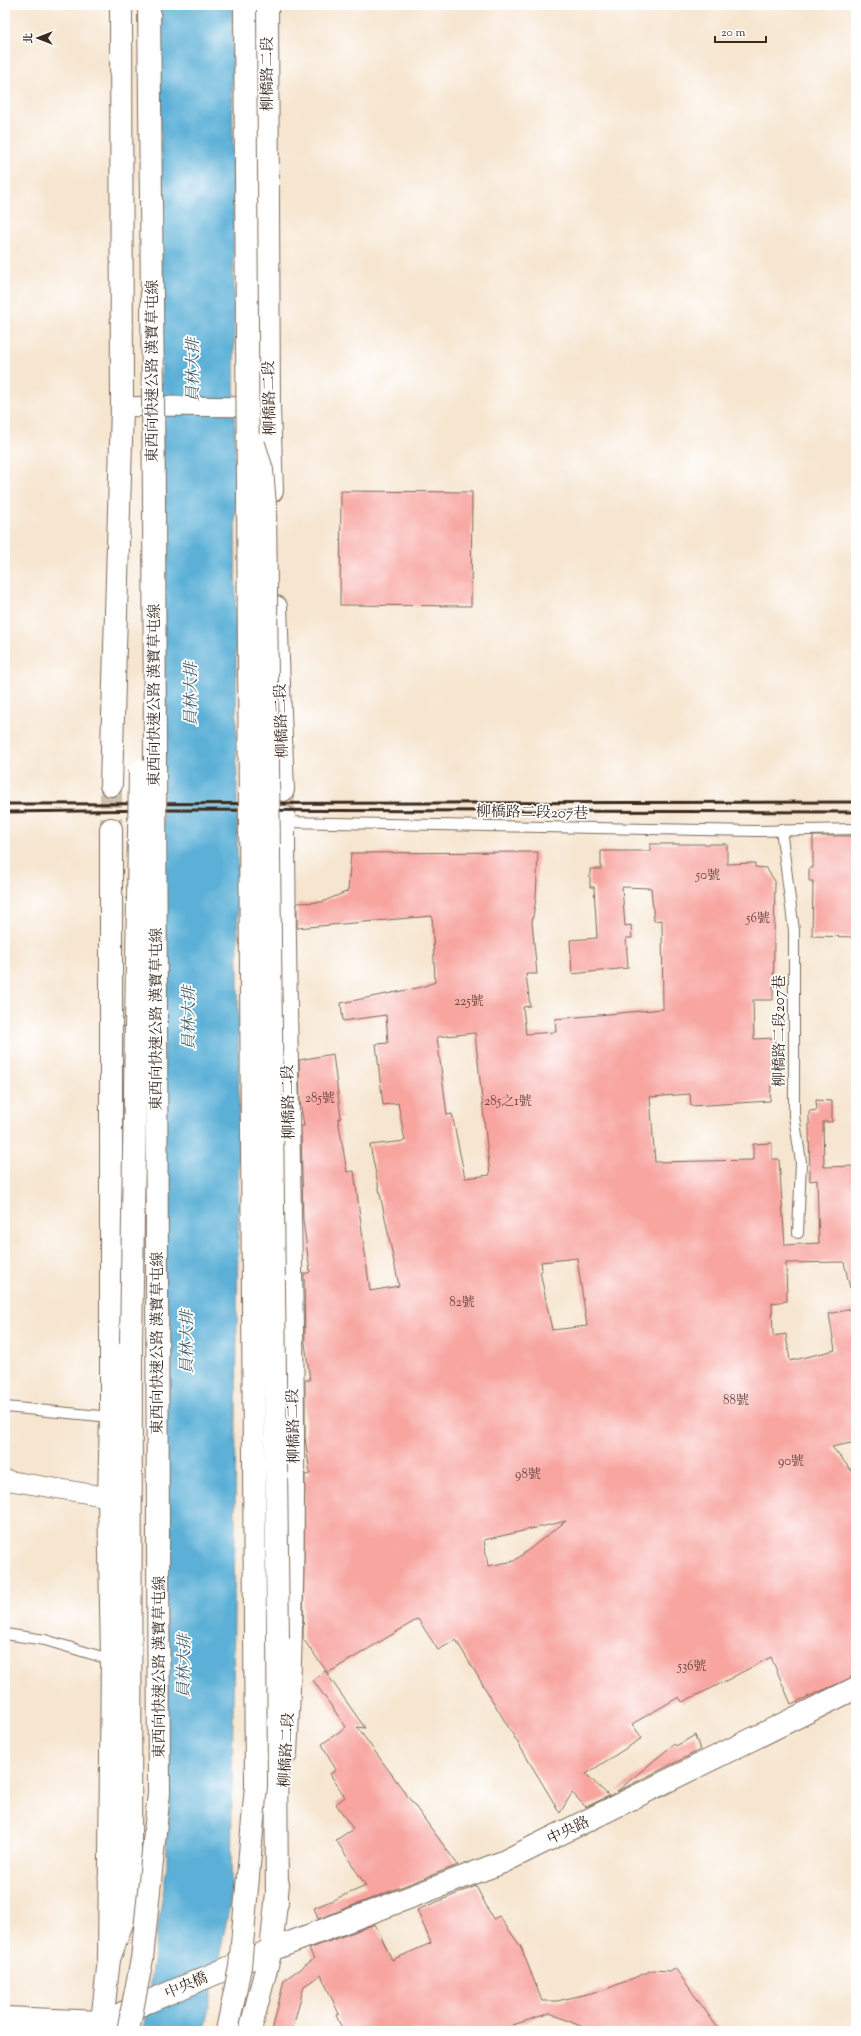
<svg xmlns="http://www.w3.org/2000/svg" width="861" height="2036" font-family="'Sorts Mill Goudy','Noto Serif TC',serif">
<style>
.water{fill:#5bb0d7;stroke:#4b6d7a}
.building{fill:#f8a5a0;fill-rule:evenodd}
.lines{fill:none;stroke-linecap:round;stroke-linejoin:round}
.secondary-tunnel{stroke:#d1c0ac;stroke-width:22;stroke-dasharray:22 11;stroke-linecap:butt}
.lane-casing{stroke:#7c6b5c;stroke-width:12}
.street-casing{stroke:#7c6b5c;stroke-width:21}
.secondary-casing{stroke:#7c6b5c;stroke-width:24}
.highway-casing{stroke:#7c6b5c;stroke-width:24}
.lane{stroke:#fff;stroke-width:10}
.street{stroke:#fff;stroke-width:19}
.secondary{stroke:#fff;stroke-width:22}
.highway{stroke:#fff;stroke-width:22}
.rail{stroke:#3b2a1e;stroke-width:3}
.highway-bridge-casing{stroke:#7c6b5c;stroke-width:24;stroke-linecap:butt}
.highway-bridge{stroke:#fff;stroke-width:22}
.labels{text-anchor:middle;stroke-width:3.5;stroke-linejoin:round;paint-order:stroke}
.number-label{font-size:13px;fill:#6a493e}
.street-label{font-size:15px;fill:#3b2a1e;stroke:#fff}
.water-label{font-size:16px;font-style:italic;fill:#486068;stroke:#fff}
</style>
<rect width="100%" height="100%" fill="#fff"/>
<filter id="ink" filterUnits="userSpaceOnUse"><feTurbulence type="fractalNoise" baseFrequency=".025" numOctaves="2"/><feDisplacementMap in="SourceGraphic" scale="8" xChannelSelector="R" yChannelSelector="G"/><feConvolveMatrix kernelMatrix="1 2 1 2 8 2 1 2 1" color-interpolation-filters="sRGB"/></filter>
<filter id="wash" filterUnits="userSpaceOnUse"><feTurbulence type="fractalNoise" baseFrequency=".012" numOctaves="4" result="noise"/><feDisplacementMap in="SourceGraphic" scale="16" xChannelSelector="R" yChannelSelector="G"/><feGaussianBlur stdDeviation="0.9" result="paint"/><feColorMatrix in="noise" values="0 0 0 0 0 0 0 0 0 0 0 0 0 0 0 0 0 1.4 0 .05"/><feComposite in="paint" operator="in"/></filter>
<g filter="url(#wash)">
<rect width="100%" height="100%" fill="#f6e5cf"/>
<polygon class="water" points="160,5 232,5 239,1132 231,1899 204,2031 143,2031 167,1865"/>
<g id="blocks">
<g class="building">
<polygon points="341,491 472,492 471,606 340,605"/>
<polygon points="813,836 856,836 856,937 812,936 813,881 809,881 809,868 813,868"/>
<path d="M650,844H727V864L755,863V867L766,868L775,881L773,1000H753L754,1039L775,1038V1083L771,1084L770,1101L691,1106L690,1094L650,1097L655,1162L753,1160V1144L772,1143V1159H779L785,1245L819,1243L817,1180L810,1181L809,1129V1111L817,1110L816,1100L832,1101V1122H823L824,1167L856,1166V1288H850L844,1262L786,1263L787,1301L772,1303L773,1336L786,1334L790,1361L835,1350L829,1314L856,1308V1442L832,1447L856,1476V1676L791,1704L771,1657L712,1688L682,1702L679,1697L632,1724L642,1738L586,1774L609,1796L586,1807L572,1793L560,1813L456,1640L438,1650L418,1619L328,1673L303,1639L305,1475L310,1474L305,1437V1380H310L305,1343L304,1274L310,1272L303,1220L301,1126H304L300,1101L299,1060L333,1054L341,1118L338,1119L347,1172L354,1171L370,1291L399,1286L370,1145L405,1141L398,1103L383,1105L376,1044L388,1043L386,1015L343,1021L341,1003L422,987L435,982L432,916L297,928V903L322,902L348,891L351,853L538,852L536,899L532,922L537,974H526L530,1006L523,1007L526,1034L556,1032L555,1019L663,1009L662,920L654,921L651,888L622,887L625,926L631,925L632,938H626L628,968L572,974L570,940L597,938L594,887H590V869H601V851H650ZM475,1033L490,1175L465,1178L452,1114L447,1115L437,1037ZM577,1258L587,1326L552,1330L540,1271H542L541,1262ZM566,1521L514,1561L488,1566L484,1540Z"/>
<polygon points="325,1671 365,1728 357,1727 458,1865 318,1919 314,1908 366,1886 336,1840 353,1829 336,1804 345,1797 330,1774 336,1770 322,1744 346,1727 313,1680"/>
<polygon points="695,1735 700,1750 616,1792 674,1744 676,1746"/>
<polygon points="476,1886 493,1919 499,1916 521,1947 542,2001 557,2001 604,1990 653,1970 670,1971 675,1968 720,2031 586,2031 585,2028 550,2013 513,2025 515,2031 343,2031 336,2015 339,2014 321,1975 304,1986 292,2031 272,2031 284,1980 314,1959 309,1949 375,1924 392,1960 431,1943 417,1910"/>
</g>
</g>
</g>
<g filter="url(#ink)">
<use href="#blocks" fill-opacity="0" stroke="#7c6b5c" stroke-width="1"/>
<g class="lines">
<g class="secondary-tunnel">
<polyline points="111,785 111,829"/>
<polyline points="283,790 284,817"/>
</g>
<g class="lane-casing">
<g id="lane">
<polyline points="284,822 756,831 856,829"/>
<polyline points="781,829 794,931 794,1116 801,1162 798,1233"/>
<polyline points="5,1407 111,1417"/>
<polyline points="5,1634 45,1640 112,1660"/>
</g>
</g>
<g class="street-casing">
<g id="street">
<polyline points="122,407 159,406 261,407"/>
<polyline points="5,1480 109,1497"/>
</g>
</g>
<g class="secondary-casing">
<g id="secondary">
<polyline points="267,5 269,407 272,491"/>
<polyline points="276,607 283,790"/>
<polyline points="111,785 122,407 121,5"/>
<path d="M284,817C284,1129 303,1442 286,1754"/>
<polyline points="5,2018 103,2022 145,2003 271,1950 503,1862 856,1688"/>
<polyline points="101,2031 109,1959 112,1660 109,1497 111,1417 111,829"/>
<polyline points="250,2031 271,1950 278,1884"/>
</g>
</g>
<g class="highway-casing">
<g id="highway">
<polyline points="277,1903 276,1743 278,1639"/>
<polyline points="109,1959 123,1920 130,1888 131,1344"/>
</g>
</g>
<use href="#lane" class="lane"/>
<use href="#street" class="street"/>
<use href="#secondary" class="secondary"/>
<use href="#highway" class="highway"/>
<g class="rail">
<polyline points="5,804 856,802"/>
<polyline points="5,812 161,810 856,812"/>
</g>
<g class="highway-bridge-casing">
<g id="highway-bridge">
<polyline points="254,444 262,470 265,505 278,1639"/>
<polyline points="131,1344 140,771"/>
<polyline points="128,2031 142,1959 159,1793 154,495 149,5"/>
<polyline points="227,2031 240,1967 256,1786 245,5"/>
</g>
</g>
<use href="#highway-bridge" class="highway-bridge"/>
</g>
</g>
<g class="labels">
<g class="number-label">
<text x="708" y="879">50號</text>
<text x="758" y="922">56號</text>
<text x="469" y="1005">225號</text>
<text x="320" y="1102">285號</text>
<text x="508" y="1105">285之1號</text>
<text x="462" y="1306">82號</text>
<text x="736" y="1404">88號</text>
<text x="791" y="1465">90號</text>
<text x="528" y="1478">98號</text>
<text x="692" y="1670">536號</text>
</g>
<g class="street-label">
<text transform="translate(267 74) rotate(-90)" y="5">柳橋路二段</text>
<text transform="translate(152 371) rotate(-90)" y="5">東西向快速公路 漢寶草屯線</text>
<text transform="translate(269 398) rotate(-91)" y="5">柳橋路二段</text>
<text transform="translate(154 695) rotate(-90)" y="5">東西向快速公路 漢寶草屯線</text>
<text transform="translate(281 721) rotate(-92)" y="5">柳橋路二段</text>
<text transform="translate(532 812) rotate(1)" y="5">柳橋路二段207巷</text>
<text transform="translate(156 1019) rotate(-90)" y="5">東西向快速公路 漢寶草屯線</text>
<text transform="translate(779 1031) rotate(-90)" y="5">柳橋路二段207巷</text>
<text transform="translate(288 1102) rotate(-91)" y="5">柳橋路二段</text>
<text transform="translate(157 1343) rotate(-90)" y="5">東西向快速公路 漢寶草屯線</text>
<text transform="translate(293 1426) rotate(-91)" y="5">柳橋路二段</text>
<text transform="translate(159 1667) rotate(-90)" y="5">東西向快速公路 漢寶草屯線</text>
<text transform="translate(286 1750) rotate(-87)" y="5">柳橋路二段</text>
<text transform="translate(568 1830) rotate(-26)" y="5">中央路</text>
<text transform="translate(186 1985) rotate(-23)" y="5">中央橋</text>
</g>
<g class="water-label">
<text transform="translate(192 370) rotate(-90)" y="6">員林大排</text>
<text transform="translate(190 694) rotate(-90)" y="6">員林大排</text>
<text transform="translate(188 1018) rotate(-90)" y="6">員林大排</text>
<text transform="translate(186 1342) rotate(-90)" y="6">員林大排</text>
<text transform="translate(183 1666) rotate(-89)" y="6">員林大排</text>
</g>
</g>
<rect width="861" height="2036" fill="none" stroke="#fff" stroke-width="20"/>
<g transform="translate(38 38) rotate(270)" stroke="#ffffff" stroke-width="3" paint-order="stroke">
<path d="M0-3L7 15L0 10L-7 15Z" fill="#3b2a1e"/>
<text y="-6" font-size="11" font-weight="bold" text-anchor="middle" fill="#3b2a1e">北</text>
</g>
<path d="M715 36v6h51v-6" fill="none" stroke="#3b2a1e" stroke-width="2"/>
<text x="721" y="36" font-size="12" fill="#3b2a1e" stroke="#ffffff" stroke-width="3" paint-order="stroke">20 m</text>
</svg>
